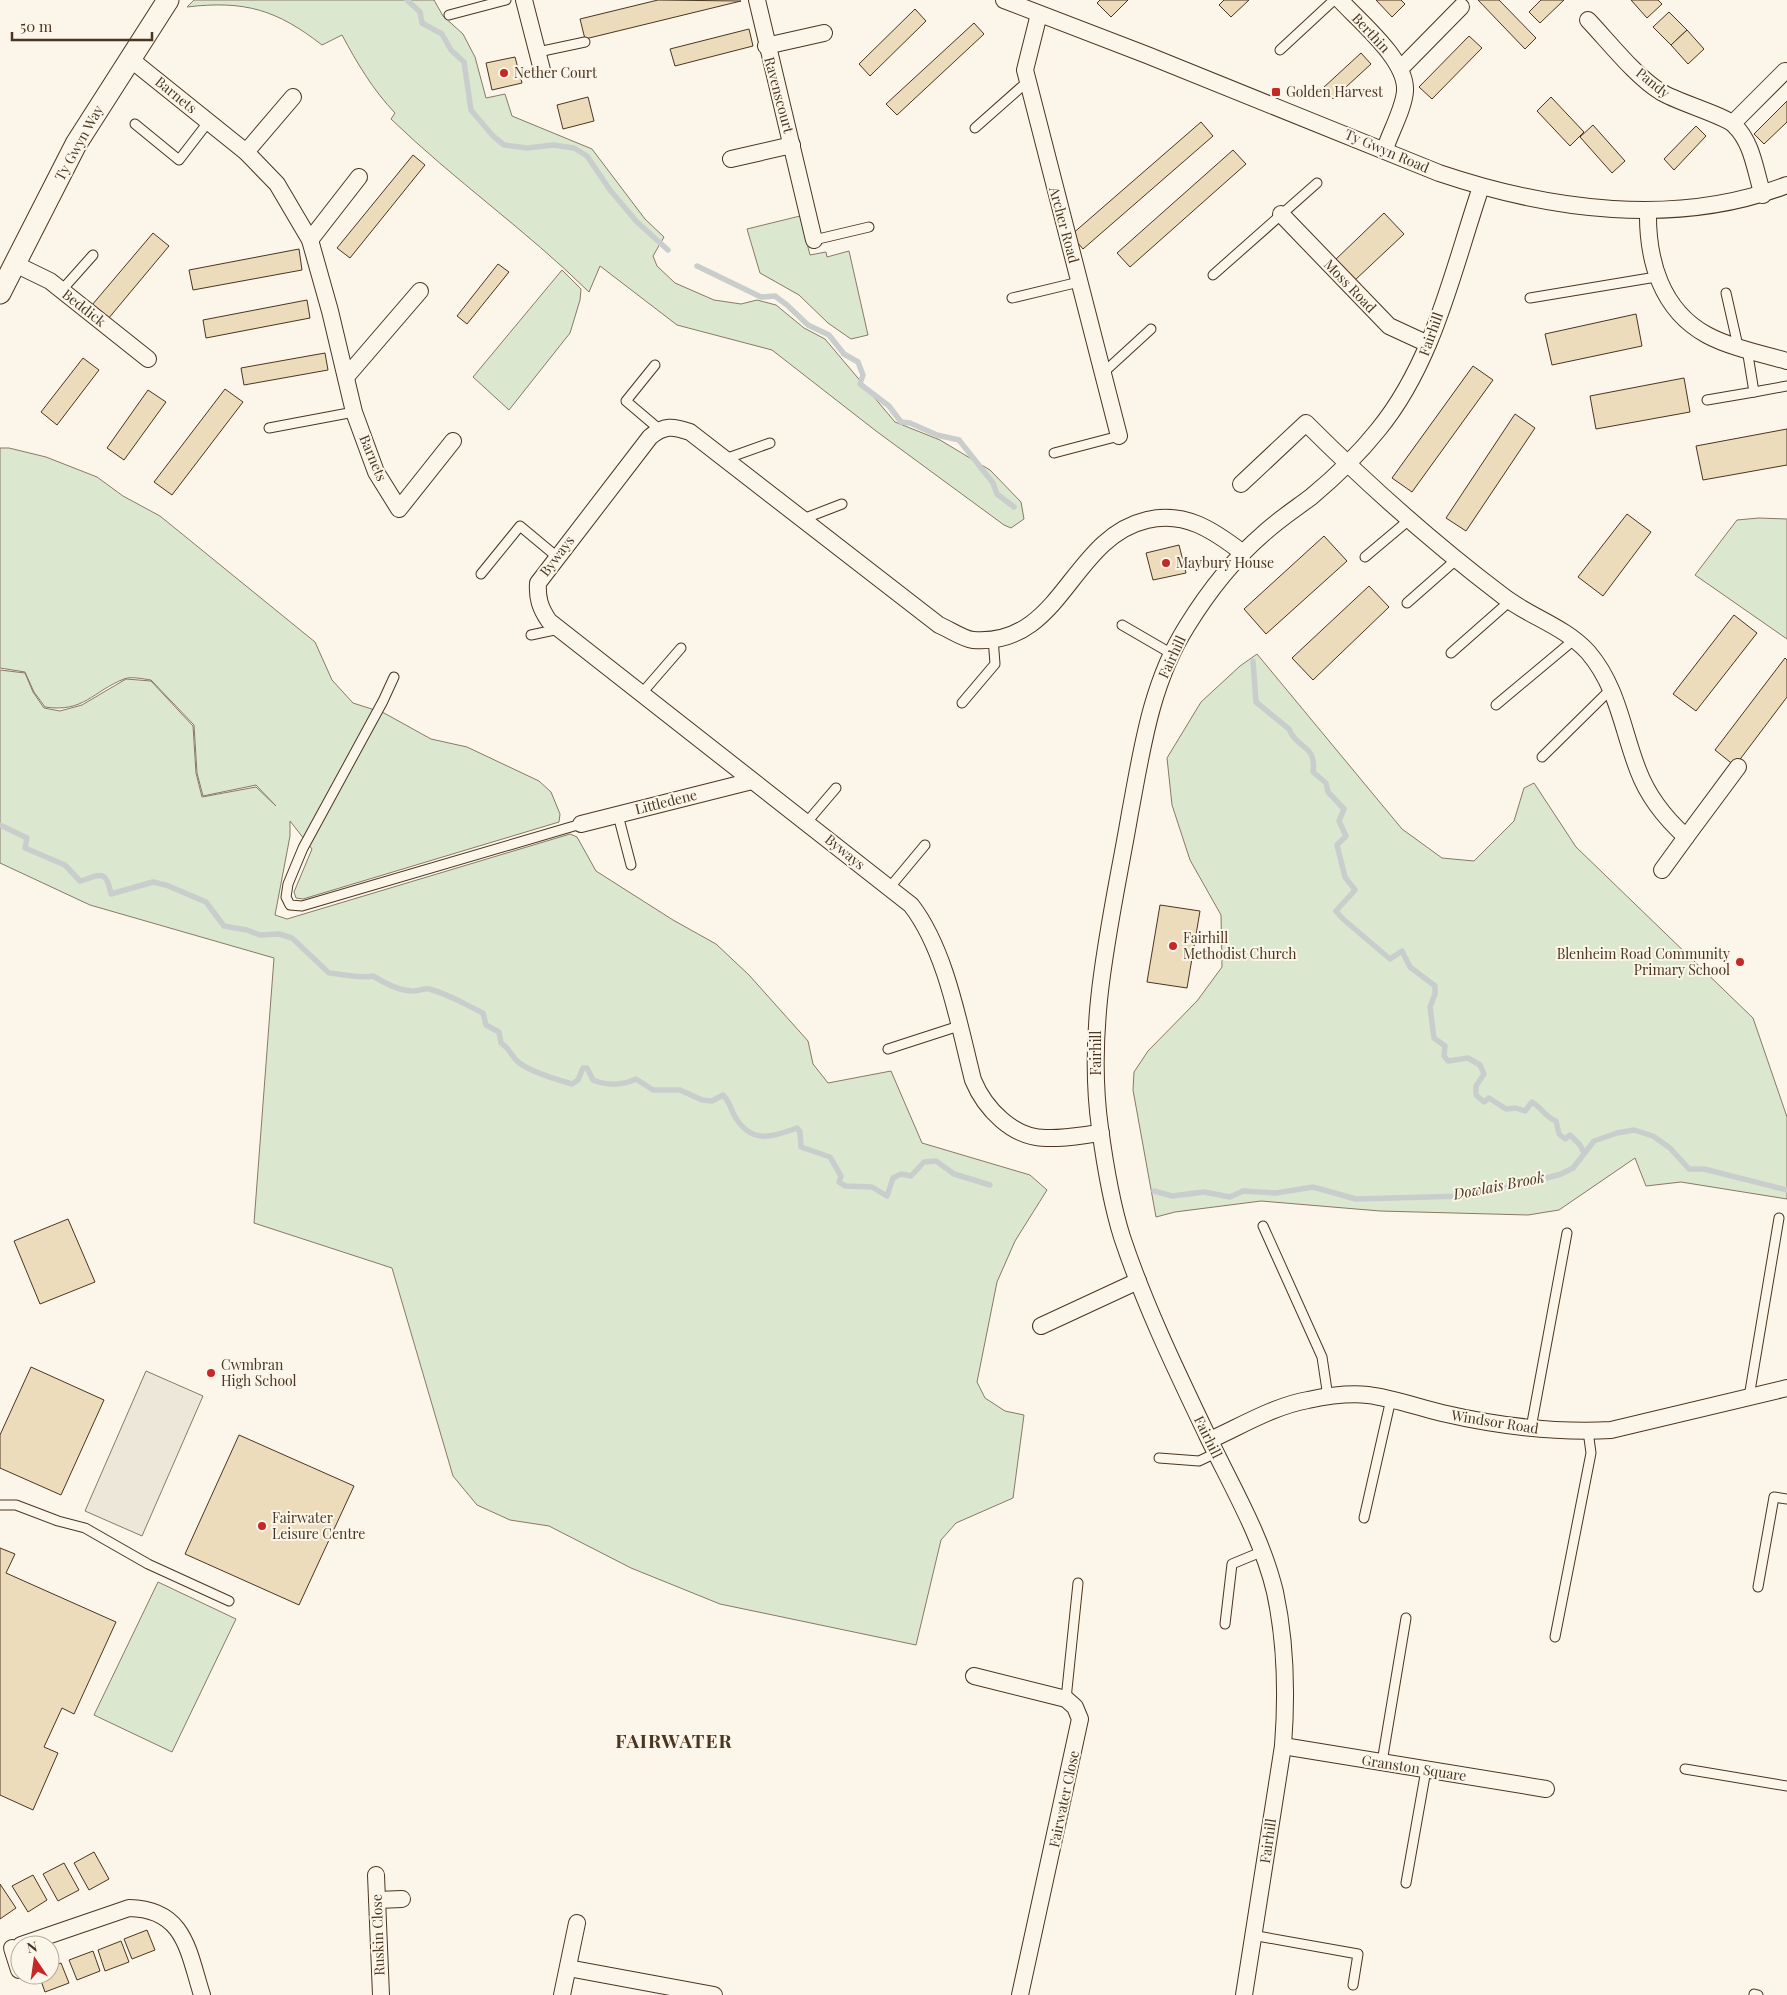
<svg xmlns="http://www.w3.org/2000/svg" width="1787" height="1995" font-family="'Playfair Display',serif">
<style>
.green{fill:#dce7d0;stroke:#887966}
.parking{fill:#ede7d9;stroke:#887966}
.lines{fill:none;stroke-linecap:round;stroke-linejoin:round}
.stream{stroke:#c9cecd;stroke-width:5.5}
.building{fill:#ecdcbc;stroke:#4a3520}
.service-casing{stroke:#4a3520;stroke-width:11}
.minor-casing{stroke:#4a3520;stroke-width:18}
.tertiary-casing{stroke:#4a3520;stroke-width:23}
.service{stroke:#fbf6e9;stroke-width:9}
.minor{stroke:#fbf6e9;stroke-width:16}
.tertiary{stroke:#fbf6e9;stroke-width:21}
.poi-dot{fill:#c62828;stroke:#fbf6e9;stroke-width:2}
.labels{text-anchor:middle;stroke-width:4;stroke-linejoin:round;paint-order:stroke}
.street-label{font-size:14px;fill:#4a3520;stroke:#fbf6e9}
.poi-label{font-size:14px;fill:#4a3520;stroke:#fbf6e9;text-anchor:start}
.water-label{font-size:15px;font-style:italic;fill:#4a3520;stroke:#fbf6e9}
.district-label{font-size:19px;font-weight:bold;letter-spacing:1px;fill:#4a3520;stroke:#fbf6e9}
</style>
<rect width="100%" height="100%" fill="#fbf6e9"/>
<g class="green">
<path d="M194,0H434L443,16L463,34L475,57L486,98L505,94L512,116L592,149L645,219L664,237L653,256L657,266L675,283L714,300L741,304L757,300L776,305L804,328L825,339L895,422L940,440L990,470L1021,502L1024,519L1011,528L1004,525L876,431L772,350L677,325L600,266L589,292C526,230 454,180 391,119L395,113C373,90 357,63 342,35L322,45C277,10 245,0 187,7Z"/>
<polygon points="800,216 810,255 826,252 827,257 849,251 868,335 851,339 828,323 799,295 760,273 747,229"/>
<polygon points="562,270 581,289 580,300 570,333 509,410 473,377"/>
<path d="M0,448H9L46,457L97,477L123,496L160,516L315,642L332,680L353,703L384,713L431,739L467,747L539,781L551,792L560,814L559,822L303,899L296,898L294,892L312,849L290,821V836L275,915L287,919L570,834L577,837L596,871L673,920L716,944L749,975L808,1041L813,1064L828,1083L891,1071L922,1143L1030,1175L1047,1190L1015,1241L997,1282L977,1382L985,1398L1005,1411L1024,1415L1013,1498L956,1523L941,1540L916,1645L720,1604L631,1568L549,1526L510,1520L477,1505L453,1476L392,1268L254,1223L274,958L90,905L0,863V670L25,673L33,692L44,708L60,711L82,705L126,679L151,681L193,726L196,773L202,797L256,787L276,806L256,785L203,796L197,773L194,725L151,680C143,679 131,676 124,679C93,691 84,713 45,707L34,692L25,672L0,668Z"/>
<polygon points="1759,518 1787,519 1787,639 1695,575 1737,520"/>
<polygon points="1257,654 1402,829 1442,858 1474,861 1514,821 1524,788 1534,783 1576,847 1753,1018 1787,1117 1787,1199 1681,1182 1646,1186 1635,1158 1559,1210 1528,1215 1380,1211 1261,1201 1175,1212 1156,1217 1133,1090 1134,1072 1148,1051 1197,1001 1222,967 1221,915 1190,860 1172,805 1167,758 1201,702 1240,666"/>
<polygon points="158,1582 236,1619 172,1752 94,1715"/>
</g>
<polygon class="parking" points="146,1371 203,1396 142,1536 85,1511"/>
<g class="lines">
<g class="stream">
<polyline points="407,0 420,12 422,23 442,34 451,50 464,62 471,110 493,136 504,145 527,148 553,145 574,148 587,156 610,190 637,222 668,250"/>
<polyline points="697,266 761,297 775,296 787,305 808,325 829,335 844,354 858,362 863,375 860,384 889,406 901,422 910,423 937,435 959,440 993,483 997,494 1014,507"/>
<path d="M1253,661L1256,702L1289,729C1297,750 1317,744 1313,772L1326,783L1328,792L1344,809L1339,821L1346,836L1337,845L1345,877L1355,890L1336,911L1343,919L1390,959L1402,951L1410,967L1435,986V994L1430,1007L1434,1038L1445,1046L1444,1056L1448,1061L1468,1058L1480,1065L1484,1074L1476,1086V1095L1484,1102L1489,1098L1506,1109L1516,1108L1525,1111L1532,1102C1542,1108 1545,1117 1556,1121L1559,1134L1565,1139L1570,1135L1580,1145L1584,1153"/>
<path d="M0,825L27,838L25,848L65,865L80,881C99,876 106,867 111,894L153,882L166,885L206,902L224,926L247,930L260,935L279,934L292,938L329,973C345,974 357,979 373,976C385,983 399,991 413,991C419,991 424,988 429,989C449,994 464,1004 483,1013L486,1025L499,1032L501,1043C509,1048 511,1055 517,1061C527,1071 558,1080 572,1084L578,1080L583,1068H587L593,1080C608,1086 621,1086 636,1079L653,1090H680L702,1100L712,1101L723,1095C730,1102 730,1107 734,1115C751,1145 771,1137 797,1128L800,1132L801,1147L830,1157L841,1176L839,1182L845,1186L872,1187L887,1196L893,1178L901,1174L911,1176L924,1162L936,1161L954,1174L990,1185"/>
<polyline points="1154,1191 1172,1196 1204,1192 1230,1197 1243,1191 1276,1193 1313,1187 1356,1199 1463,1196 1532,1182 1561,1174 1573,1168 1594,1141 1617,1133 1634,1130 1653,1136 1670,1148 1689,1169 1704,1169 1787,1190"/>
</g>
</g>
<g class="building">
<polygon points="658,0 741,1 585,39 580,19"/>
<polygon points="1100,0 1128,0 1111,17 1097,3"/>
<polygon points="1224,0 1249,0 1231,17 1219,5"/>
<polygon points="1376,0 1401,0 1405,4 1392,17"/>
<polygon points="1478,0 1499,0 1536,38 1525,49"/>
<polygon points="1541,0 1564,0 1540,23 1529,12"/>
<polygon points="1631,0 1658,0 1662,4 1647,18"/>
<polygon points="915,9 926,21 870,76 859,64"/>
<polygon points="1669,12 1687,30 1671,45 1653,27"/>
<polygon points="974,23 984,34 897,115 886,104"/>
<polygon points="749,29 753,46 675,66 670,49"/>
<polygon points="1687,30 1704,49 1688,64 1671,45"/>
<polygon points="1469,36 1482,48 1432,99 1419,87"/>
<polygon points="1361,53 1371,64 1333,99 1323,88"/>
<polygon points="515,57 522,83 492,90 486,63"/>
<polygon points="588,97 594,121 563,129 557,105"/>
<polygon points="1551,97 1584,132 1570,146 1537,111"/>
<polygon points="1787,101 1787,122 1764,144 1754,134"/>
<polygon points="1201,122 1213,136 1083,249 1071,235"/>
<polygon points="1593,125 1625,161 1612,173 1580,137"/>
<polygon points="1696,126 1706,136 1674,170 1664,159"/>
<polygon points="1233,150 1246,164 1130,267 1117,253"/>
<polygon points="413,155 425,165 350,258 337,248"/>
<polygon points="1384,213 1404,234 1354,281 1334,261"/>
<polygon points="153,233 169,246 108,319 92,305"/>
<polygon points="299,249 302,270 193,290 189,270"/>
<polygon points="498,264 509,272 467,324 457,316"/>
<polygon points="307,300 310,318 206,338 203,320"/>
<polygon points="1636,314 1642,346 1552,365 1545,334"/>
<polygon points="325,353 328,370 244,385 241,368"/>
<polygon points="83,358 99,370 57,425 41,412"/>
<polygon points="1473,366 1493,380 1412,492 1392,478"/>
<polygon points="1684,378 1690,412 1596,429 1590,396"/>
<polygon points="225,389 243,402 172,495 154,482"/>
<polygon points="148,390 166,402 124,460 107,448"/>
<polygon points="1515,414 1535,428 1466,531 1446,518"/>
<polygon points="1787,429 1787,465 1703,480 1696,446"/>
<polygon points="1627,514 1651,532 1603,596 1578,577"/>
<polygon points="1324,536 1347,561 1266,634 1244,609"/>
<polygon points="1179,545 1186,573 1153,580 1146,553"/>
<polygon points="1369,586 1389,607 1313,680 1292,658"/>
<polygon points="1734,615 1757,633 1696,711 1673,694"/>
<polygon points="1785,658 1787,660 1787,697 1735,766 1715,750"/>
<polygon points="1160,905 1200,911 1187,988 1147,982"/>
<polygon points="68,1219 95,1282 40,1304 14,1241"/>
<polygon points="31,1367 104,1400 61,1495 0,1468 0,1435"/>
<polygon points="239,1435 354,1486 299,1605 185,1554"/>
<polygon points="0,1548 15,1554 6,1573 116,1622 74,1714 62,1708 44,1747 58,1753 33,1810 0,1795"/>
<polygon points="94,1852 109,1879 89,1890 74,1863"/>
<polygon points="64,1863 79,1890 58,1901 43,1874"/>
<polygon points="33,1875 47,1900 28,1912 12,1886"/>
<polygon points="0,1884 16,1908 0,1919"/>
<polygon points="147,1930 155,1950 132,1959 124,1939"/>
<polygon points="121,1941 129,1962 105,1971 98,1950"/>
<polygon points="93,1951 100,1971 77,1980 69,1960"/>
<polygon points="61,1963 69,1983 45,1992 39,1975 50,1975 50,1967"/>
</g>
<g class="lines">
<g class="service-casing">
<g id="service">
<polyline points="449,15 506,0"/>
<polyline points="1280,50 1334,0"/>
<polyline points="538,52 585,42"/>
<polyline points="135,124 179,160 209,121"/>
<polyline points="975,128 1027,82"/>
<polyline points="814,240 869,227"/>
<polyline points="1213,275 1317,183"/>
<polyline points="61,291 93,255"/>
<polyline points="1726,293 1738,346"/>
<polyline points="1012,298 1079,282"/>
<polyline points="1530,298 1656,277"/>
<polyline points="655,365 626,401 659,429"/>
<polyline points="1103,373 1151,329"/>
<polyline points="1754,392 1787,386"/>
<polyline points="1707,400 1754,392 1747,349"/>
<polyline points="269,428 354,412"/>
<polyline points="1054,453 1119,436"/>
<polyline points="725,459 770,443"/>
<polyline points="803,519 842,504"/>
<polyline points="1365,557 1409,520"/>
<polyline points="481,574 520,526 556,556"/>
<polyline points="1407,603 1457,559"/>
<polyline points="1122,625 1172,654"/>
<polyline points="531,635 559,629"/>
<polyline points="1451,653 1510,601"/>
<polyline points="394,677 383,701 303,848 288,884 286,897 290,905 302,906 581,824"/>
<polyline points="642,693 681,648"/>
<polyline points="962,703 995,664 993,638"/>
<polyline points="1496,705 1575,639"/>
<polyline points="1542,757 1611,689"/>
<polyline points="618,815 631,865"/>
<polyline points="807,822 836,788"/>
<polyline points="890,887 925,845"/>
<polyline points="888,1049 959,1026"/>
<polyline points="1263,1226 1322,1357 1328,1397"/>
<polyline points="1749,1397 1779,1218"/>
<polyline points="1531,1428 1567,1233"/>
<polyline points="1159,1458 1199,1461 1216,1453"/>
<polyline points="0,1505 16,1505 58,1521 85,1528 148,1564 229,1601"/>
<polyline points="1364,1518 1391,1399"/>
<polyline points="1758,1587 1774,1497 1787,1499"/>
<polyline points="1225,1624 1232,1564 1261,1552"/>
<polyline points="1555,1637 1591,1453 1588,1431"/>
<polyline points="1066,1699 1078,1583"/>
<polyline points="1382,1762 1406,1618"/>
<polyline points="1685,1769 1787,1786"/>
<polyline points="1406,1883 1426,1770"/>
<polyline points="1252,1935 1358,1954 1353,1985"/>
<polyline points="1754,1994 1758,1995"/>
</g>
</g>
<g class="minor-casing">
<g id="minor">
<polyline points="524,0 542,70"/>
<polyline points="757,0 814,240"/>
<path d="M1004,0L1147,55L1439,173C1549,210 1676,228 1787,185"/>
<path d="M1340,0C1360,22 1407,60 1405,91C1404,108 1390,133 1385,149"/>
<polyline points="1039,14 1025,70 1119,436"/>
<path d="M1588,20C1608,41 1637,78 1661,92C1677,102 1726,116 1734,125C1753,143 1755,171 1763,195"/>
<polyline points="766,46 824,33"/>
<polyline points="129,58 246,152 277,184 310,240 330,311 354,412 376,472 399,509 453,441"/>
<polyline points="1401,68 1461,7"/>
<polyline points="1733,123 1785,71"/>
<polyline points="246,152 293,97"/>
<polyline points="731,159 792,145"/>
<path d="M1648,210C1647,260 1661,310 1707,335C1729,347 1762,354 1787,361"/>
<polyline points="1281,214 1389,326 1428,344"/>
<polyline points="310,240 359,177"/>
<polyline points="15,264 50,281 148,359"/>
<polyline points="346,377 420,291"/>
<path d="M1241,484L1306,423C1368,485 1433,543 1503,596C1530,617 1564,626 1588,652C1618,687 1622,729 1638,770C1648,797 1665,818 1686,837L1738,767"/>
<polyline points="581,824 752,781"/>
<polyline points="1662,870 1686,837"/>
<path d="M1101,1133C1083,1135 1064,1139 1046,1138C1013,1138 985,1109 973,1080C959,1025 946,950 911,905L549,621C540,608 537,598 538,583L650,437C664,425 673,426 690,432L939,625C949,629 963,639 973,640C1062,647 1070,538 1147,520C1185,511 1213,530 1243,553"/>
<polyline points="1041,1326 1138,1281"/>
<path d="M1210,1440C1241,1426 1274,1406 1308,1400C1327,1396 1349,1393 1368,1395C1393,1398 1417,1407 1442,1413C1498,1426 1554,1433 1611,1430L1787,1388"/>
<polyline points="974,1676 1066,1699 1075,1707 1080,1719 1020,1995"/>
<polyline points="1283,1746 1546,1789"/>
<polyline points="376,1875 381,1995"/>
<polyline points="377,1900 402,1899"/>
<path d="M21,1945L129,1908C185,1909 188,1951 202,1995"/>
<polyline points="12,1948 19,1970"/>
<polyline points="568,1968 714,1995"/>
<polyline points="562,1995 577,1923"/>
<path d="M1244,1995L1283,1746C1287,1694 1286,1643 1275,1592C1262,1537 1231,1485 1207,1435C1176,1370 1145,1306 1122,1237C1111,1202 1105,1165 1100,1128C1085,1021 1112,918 1130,813C1142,749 1151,683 1187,626C1208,592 1233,560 1263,534C1278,520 1295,509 1311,497C1335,477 1358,455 1378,430C1434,362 1453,269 1481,187"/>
</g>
</g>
<g class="tertiary-casing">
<polyline id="tertiary" points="0,293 76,144 168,0"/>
</g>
<use href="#service" class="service"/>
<use href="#minor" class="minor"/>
<use href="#tertiary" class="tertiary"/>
</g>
<g class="poi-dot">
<circle cx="504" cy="73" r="5"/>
<rect x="1271" y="87" width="10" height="10" rx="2.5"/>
<circle cx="1166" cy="563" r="5"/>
<circle cx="1173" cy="946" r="5"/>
<circle cx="1740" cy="962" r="5"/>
<circle cx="211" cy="1373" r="5"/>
<circle cx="262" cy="1526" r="5"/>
</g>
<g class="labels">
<g class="street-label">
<text transform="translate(1371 33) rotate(47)" y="5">Berthin</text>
<text transform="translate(1653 83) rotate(39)" y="5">Pandy</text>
<text transform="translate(176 95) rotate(39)" y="5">Barnets</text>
<text transform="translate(779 95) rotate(75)" y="5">Ravenscourt</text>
<text transform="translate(79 143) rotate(-61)" y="5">Ty Gwyn Way</text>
<text transform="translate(1387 151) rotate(23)" y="5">Ty Gwyn Road</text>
<text transform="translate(1064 225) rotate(75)" y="5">Archer Road</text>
<text transform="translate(1350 286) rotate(46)" y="5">Moss Road</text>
<text transform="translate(84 308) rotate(38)" y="5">Beddick</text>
<text transform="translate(1431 334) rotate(-70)" y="5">Fairhill</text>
<text transform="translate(373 458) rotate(67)" y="5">Barnets</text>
<text transform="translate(557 556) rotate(-53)" y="5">Byways</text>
<text transform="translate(1172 657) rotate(-65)" y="5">Fairhill</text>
<text transform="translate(666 802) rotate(-14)" y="5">Littledene</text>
<text transform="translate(845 852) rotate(39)" y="5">Byways</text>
<text transform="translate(1096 1053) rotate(-90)" y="5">Fairhill</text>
<text transform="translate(1495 1422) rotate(9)" y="5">Windsor Road</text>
<text transform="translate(1208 1437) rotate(64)" y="5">Fairhill</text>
<text transform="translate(1414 1768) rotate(9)" y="5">Granston Square</text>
<text transform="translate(1064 1799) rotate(-78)" y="5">Fairwater Close</text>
<text transform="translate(1268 1841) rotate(-82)" y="5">Fairhill</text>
<text transform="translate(378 1935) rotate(-92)" y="5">Ruskin Close</text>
</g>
<g class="poi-label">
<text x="514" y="78">Nether Court</text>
<text x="1286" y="97">Golden Harvest</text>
<text x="1176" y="568">Maybury House</text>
<text x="1183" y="943">Fairhill<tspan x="1183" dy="16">Methodist Church</tspan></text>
<text x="1730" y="959" text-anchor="end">Blenheim Road Community<tspan x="1730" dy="16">Primary School</tspan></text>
<text x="221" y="1370">Cwmbran<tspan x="221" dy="16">High School</tspan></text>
<text x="272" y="1523">Fairwater<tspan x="272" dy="16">Leisure Centre</tspan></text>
</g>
<g class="water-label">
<text transform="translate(1499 1186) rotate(-11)" y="5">Dowlais Brook</text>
</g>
<g class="district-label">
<text x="674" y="1748">FAIRWATER</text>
</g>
</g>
<g transform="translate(35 1960) rotate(347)"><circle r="24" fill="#fbf6e9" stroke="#b4a999"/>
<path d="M0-4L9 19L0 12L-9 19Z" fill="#c62828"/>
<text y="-8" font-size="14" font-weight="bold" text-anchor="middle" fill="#4a3520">N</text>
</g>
<path d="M12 32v8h140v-8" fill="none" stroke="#4a3520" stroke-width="2.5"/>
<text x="20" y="32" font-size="15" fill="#4a3520" stroke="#fbf6e9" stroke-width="4" paint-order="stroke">50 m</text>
</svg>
